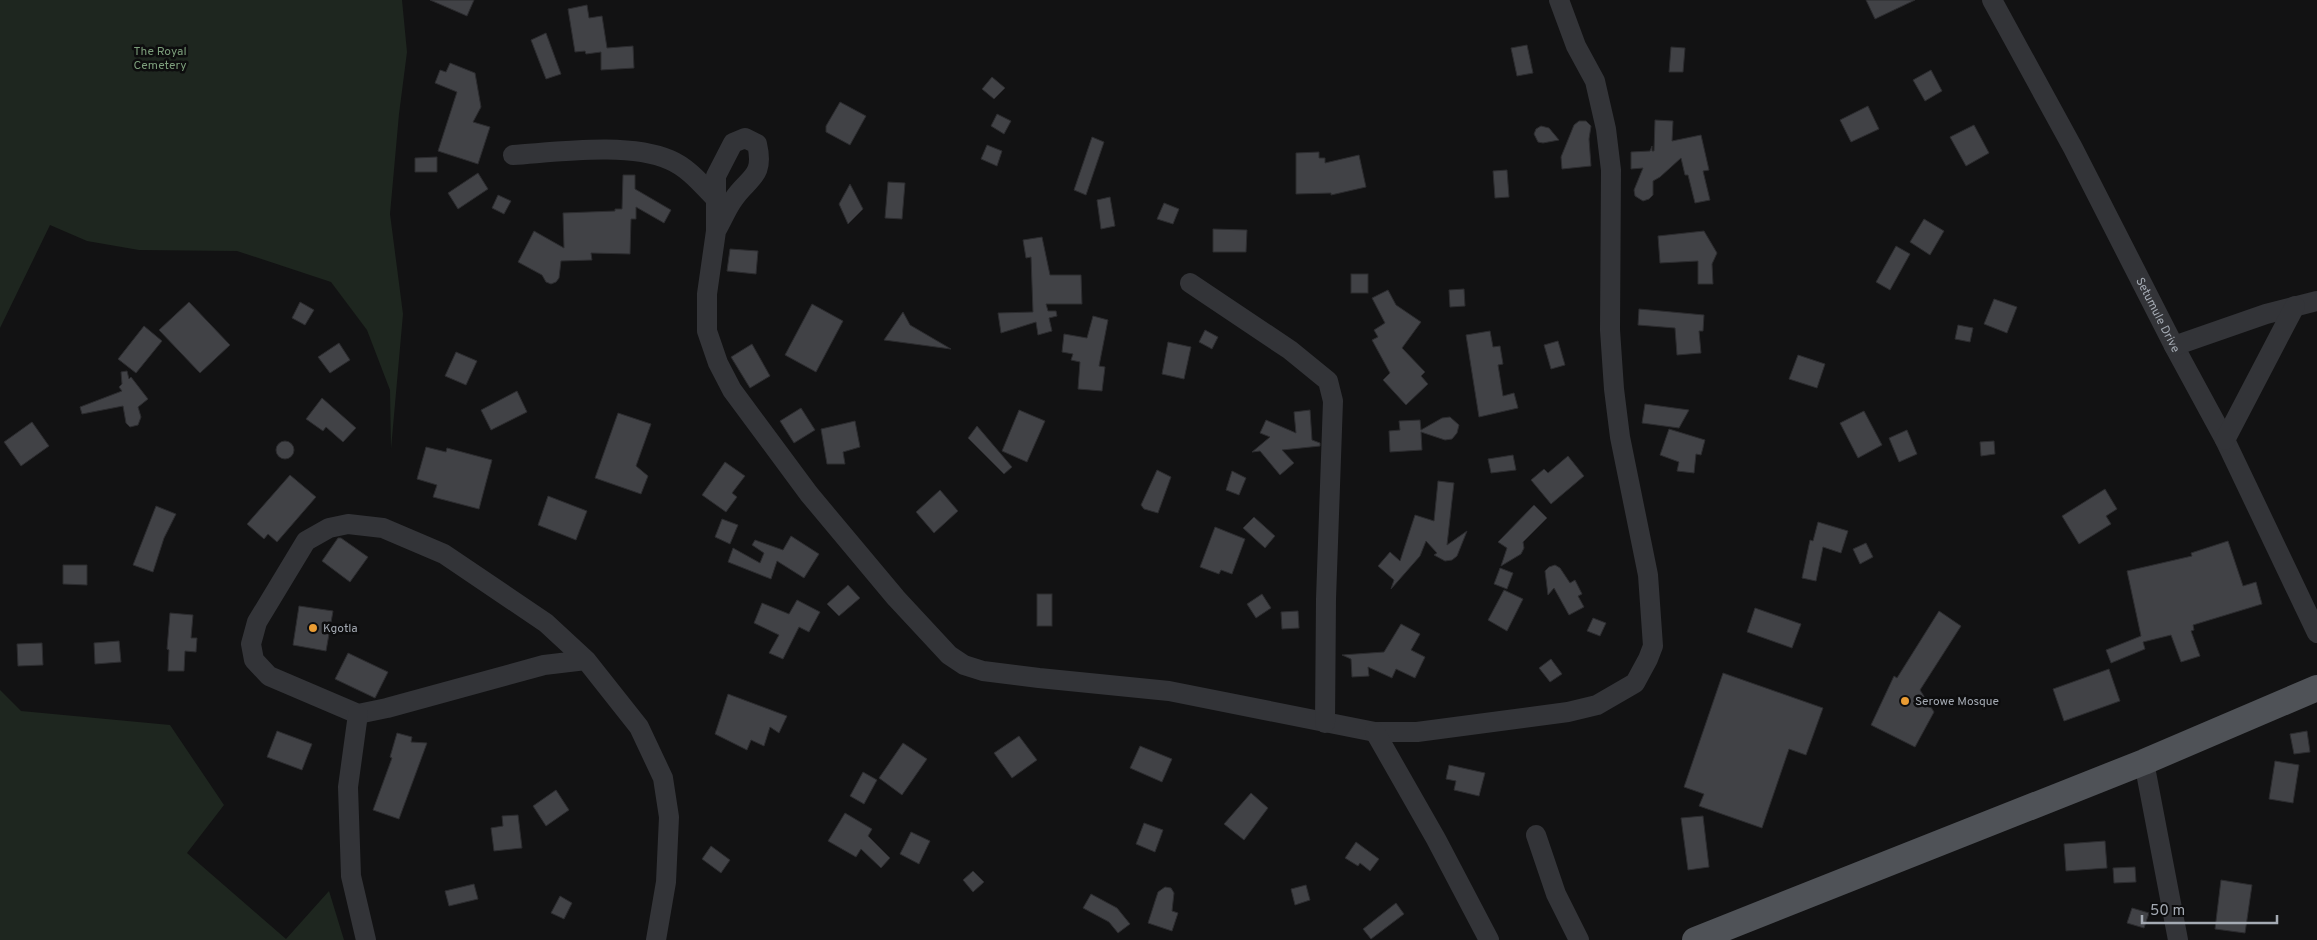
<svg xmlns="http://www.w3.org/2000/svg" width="2317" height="940" font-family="Overpass,sans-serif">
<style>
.green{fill:#1e261f}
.building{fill:#414246;stroke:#2c2c2f}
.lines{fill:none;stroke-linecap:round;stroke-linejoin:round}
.minor{stroke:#333438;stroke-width:20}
.major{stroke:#4f5257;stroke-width:26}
.poi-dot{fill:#ea9c33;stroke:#0d0d0e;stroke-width:2}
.labels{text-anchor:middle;stroke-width:5;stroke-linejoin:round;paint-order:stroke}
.park-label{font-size:12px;fill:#7c9e7b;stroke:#0d0d0e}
.street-label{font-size:12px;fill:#a4aab3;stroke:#0d0d0e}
.poi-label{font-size:12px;fill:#a4aab3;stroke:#0d0d0e;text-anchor:start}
</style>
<rect width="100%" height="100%" fill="#121213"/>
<g class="green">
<polygon points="0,0 402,0 407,52 399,114 390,214 403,314 391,449 390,390 367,330 331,282 237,251 139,250 87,241 50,225 0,328"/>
<polygon points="0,690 21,711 170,725 224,805 187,853 286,939 329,891 344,940 0,940"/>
</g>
<g class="building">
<polygon points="430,0 474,0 467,16"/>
<polygon points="1866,0 1915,0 1875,19"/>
<polygon points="587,5 589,18 602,16 607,48 633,46 634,68 601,70 601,52 586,54 585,51 575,52 568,9"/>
<polygon points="546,33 561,74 546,79 531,40"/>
<polygon points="1527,45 1533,73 1517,76 1511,48"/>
<polygon points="1671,47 1685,48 1683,72 1669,72"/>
<polygon points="450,63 475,73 481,107 473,122 490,127 478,164 438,151 457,92 435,83 440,70 446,72"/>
<polygon points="1931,70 1942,91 1925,101 1913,80"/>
<polygon points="992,77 1005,88 994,99 982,89"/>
<polygon points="840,102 866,116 850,145 826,132 826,126"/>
<polygon points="1868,106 1879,129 1851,142 1840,120"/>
<polygon points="997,114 1011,121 1004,134 991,126"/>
<polygon points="1655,120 1673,121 1672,141 1701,135 1709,170 1703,171 1710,200 1695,203 1688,175 1685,175 1681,158 1660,177 1653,181 1653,195 1649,199 1643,201 1635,196 1634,190 1643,168 1631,169 1631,152 1650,151 1652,146 1652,151 1654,151"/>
<polygon points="1579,121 1586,121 1591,126 1589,139 1591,166 1562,169 1561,157 1574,125"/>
<polygon points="1974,125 1989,153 1966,166 1950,137"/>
<polygon points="1541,126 1549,128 1559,140 1543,143 1538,142 1534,134 1536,129"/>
<polygon points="1092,137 1104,142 1086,195 1074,190"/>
<polygon points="987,145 1002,151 997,166 981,159"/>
<polygon points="1319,152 1319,158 1325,158 1325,163 1359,155 1366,187 1331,195 1331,193 1296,194 1296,153"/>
<polygon points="437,157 437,172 415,172 415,158"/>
<polygon points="1507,170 1509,197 1495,198 1493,171"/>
<polygon points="478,173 488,189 458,209 448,193"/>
<polygon points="623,175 635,175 635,189 671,210 664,223 636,207 636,219 631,219 630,254 591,253 592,260 561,261 559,278 556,282 551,284 546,282 542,275 518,262 534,231 564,248 563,213 615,211 615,209 622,209"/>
<polygon points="888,182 905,183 902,219 885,218"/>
<polygon points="850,184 863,209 848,224 839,204"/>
<polygon points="498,195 511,201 504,214 492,208"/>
<polygon points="1110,197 1115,226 1101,229 1097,200"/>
<polygon points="1164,203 1179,209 1173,224 1157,219"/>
<polygon points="1924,219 1944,231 1930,255 1910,242"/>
<polygon points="1213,229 1247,230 1246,252 1213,252"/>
<polygon points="1704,231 1717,253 1712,264 1713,284 1698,284 1698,261 1660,263 1658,236"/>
<polygon points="1042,237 1050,275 1081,275 1082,304 1046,304 1048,311 1056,311 1057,316 1049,318 1052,331 1038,335 1036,322 1001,333 998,313 1033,312 1031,257 1026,258 1023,240"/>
<polygon points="1896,246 1910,254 1890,290 1876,282"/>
<polygon points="730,249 758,251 756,274 727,271"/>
<rect x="1351" y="274" width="17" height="19"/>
<polygon points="1464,289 1465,306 1450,307 1449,290"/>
<polygon points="1388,290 1396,305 1421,322 1402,348 1425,372 1421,376 1428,384 1406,405 1383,380 1390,373 1372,340 1378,337 1374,330 1385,323 1372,298"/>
<polygon points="1994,299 2017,307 2007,333 1984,324"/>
<polygon points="189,302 230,345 200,373 159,330"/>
<polygon points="300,302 314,310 305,325 292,318"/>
<polygon points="812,304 843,321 816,372 785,355"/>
<polygon points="1639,309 1704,315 1703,331 1699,331 1701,353 1677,355 1675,328 1638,325"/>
<polygon points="903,312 910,325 951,349 884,340"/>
<polygon points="1093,316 1108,320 1099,366 1105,367 1102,391 1078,389 1080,362 1071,360 1073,354 1062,352 1064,334 1087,338"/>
<polygon points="1958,325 1973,328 1970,342 1955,339"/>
<polygon points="144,326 162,341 136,373 118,359"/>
<polygon points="1205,330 1218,337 1212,349 1199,342"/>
<polygon points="1490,331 1493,347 1500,346 1503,364 1498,365 1503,396 1514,393 1518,408 1479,417 1466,335"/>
<polygon points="1558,341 1565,365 1551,369 1544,345"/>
<polygon points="1168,342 1191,347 1184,379 1162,374"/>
<polygon points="339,343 350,360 330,373 318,357"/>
<polygon points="752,344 770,376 750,388 731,357"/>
<polygon points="456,352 477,361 466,385 445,376"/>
<polygon points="1798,355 1825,364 1817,388 1789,379"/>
<polygon points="127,371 129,379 131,377 148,399 138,407 141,417 138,425 130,427 126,423 123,406 82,414 80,407 122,391 119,387 122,384 121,372"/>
<polygon points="517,391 527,412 491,430 481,410"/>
<polygon points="322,398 356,428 343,442 326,427 323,431 306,419"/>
<polygon points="1645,404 1689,410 1679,428 1642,423"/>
<polygon points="801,408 815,430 794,443 780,421"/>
<polygon points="1019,410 1045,421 1027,462 1002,451"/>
<polygon points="1310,410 1312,440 1320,443 1320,446 1282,450 1294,463 1280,475 1260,451 1252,452 1270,437 1260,433 1266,420 1296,433 1294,412"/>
<polygon points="1864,411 1882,445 1858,458 1840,423"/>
<polygon points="618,413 651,424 636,466 648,476 641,494 595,478"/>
<polygon points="1450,417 1459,425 1457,433 1452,439 1445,440 1421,432 1422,450 1390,452 1389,431 1400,430 1399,421 1420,420 1421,430 1442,418"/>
<polygon points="855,421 860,447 843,452 845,464 827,464 821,429"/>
<polygon points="32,422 49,446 21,466 4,442"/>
<polygon points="977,426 1012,467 1004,474 968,438"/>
<polygon points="1669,429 1705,440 1701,455 1696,454 1694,473 1677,471 1679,462 1660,455"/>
<polygon points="1907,430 1917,454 1899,462 1889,438"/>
<circle cx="285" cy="450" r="9"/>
<polygon points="1994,441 1995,454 1981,456 1980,442"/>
<polygon points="426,447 446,452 447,448 492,460 479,509 433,497 437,485 417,479"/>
<polygon points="1513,455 1516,470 1491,473 1488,459"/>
<polygon points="1568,456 1584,476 1551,504 1531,480 1544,469 1548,473"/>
<polygon points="725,462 745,476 732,493 737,497 726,512 702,495"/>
<polygon points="1157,470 1171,477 1158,513 1144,509 1141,505"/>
<polygon points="1232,471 1246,478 1239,495 1226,490"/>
<polygon points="290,475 316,497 277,542 268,534 264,539 247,524"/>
<polygon points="1438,481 1454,483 1447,545 1467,531 1457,556 1452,560 1445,561 1434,555 1437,553 1426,541 1420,556 1391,589 1394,580 1378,566 1390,552 1400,561 1415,515 1434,521"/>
<polygon points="2105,489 2117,509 2106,516 2111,524 2079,544 2062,516"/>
<polygon points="940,490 958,511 934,533 916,512"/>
<polygon points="548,496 587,511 576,540 538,525"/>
<polygon points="1534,505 1547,518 1523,542 1524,548 1521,554 1501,566 1507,548 1498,542"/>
<polygon points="156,506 176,514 164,538 153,572 133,565"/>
<polygon points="1254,517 1275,536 1265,548 1243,528"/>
<polygon points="722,519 738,525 730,544 715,537"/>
<polygon points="1818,522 1848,531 1841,553 1823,547 1816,581 1802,578 1810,540 1813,541"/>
<polygon points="1215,527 1245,539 1232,574 1221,570 1219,574 1200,567"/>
<polygon points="791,536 819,554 804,578 777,561 771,579 728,562 733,548 760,563 764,553 752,545 755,540 783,550"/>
<polygon points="338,538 341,538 368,557 350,582 322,561"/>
<polygon points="2228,541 2243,586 2256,582 2262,604 2193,625 2194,630 2191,631 2200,656 2181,662 2171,635 2143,642 2145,649 2111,663 2106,650 2141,636 2127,571 2192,556 2191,553"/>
<polygon points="1866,543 1873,557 1860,564 1853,549"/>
<polygon points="63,565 87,565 87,585 63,584"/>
<polygon points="1555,565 1560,568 1570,583 1575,580 1582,594 1578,596 1584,607 1569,615 1554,588 1548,595 1545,571 1549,567"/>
<polygon points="1500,568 1513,573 1507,589 1494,584"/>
<polygon points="848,585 860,598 839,616 827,604"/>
<polygon points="1504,590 1523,599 1507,631 1488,620"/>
<rect x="1037" y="594" width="15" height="32"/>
<polygon points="1262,594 1271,608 1256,618 1247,604"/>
<polygon points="797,600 820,612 809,632 799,627 783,659 769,653 779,635 754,623 762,603 789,614"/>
<polygon points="299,606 333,611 326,651 293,645"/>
<polygon points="1755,608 1801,624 1792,648 1747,632"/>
<polygon points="1298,611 1299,628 1282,629 1281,612"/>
<polygon points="1939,611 1961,626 1920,690 1934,712 1915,747 1871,725 1894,676 1897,678"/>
<polygon points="170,613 193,615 191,638 197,638 196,652 185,651 184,671 168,671 169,650 167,649"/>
<polygon points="1593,618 1606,623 1600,636 1587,631"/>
<polygon points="1401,624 1420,634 1411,650 1425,657 1415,678 1396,669 1392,678 1368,667 1369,676 1352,677 1351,659 1342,655 1384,652"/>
<polygon points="119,641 121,662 95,664 94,643"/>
<polygon points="42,643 43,665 18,666 17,644"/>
<polygon points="348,653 388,672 375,698 335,679"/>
<polygon points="1551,659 1562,674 1550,682 1539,668"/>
<polygon points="2109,669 2120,701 2064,721 2053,689"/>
<polygon points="1723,673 1823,708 1806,755 1789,749 1762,828 1699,806 1704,794 1684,787"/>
<polygon points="728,694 787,716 779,733 770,727 764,746 751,740 747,750 715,734"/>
<polygon points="277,731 312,744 302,770 267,757"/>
<polygon points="2307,731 2310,752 2294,754 2290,734"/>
<polygon points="397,733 412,737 411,742 427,743 399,819 373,810 392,758 390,757"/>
<polygon points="1019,736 1037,760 1012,778 994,753"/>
<polygon points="903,743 927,759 902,795 879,778"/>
<polygon points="1140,746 1172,759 1162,782 1130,768"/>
<polygon points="2275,761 2299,765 2293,803 2269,799"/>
<polygon points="1449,765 1485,773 1479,796 1454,790 1456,781 1446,779"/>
<polygon points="863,772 877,780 864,804 850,796"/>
<polygon points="556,790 569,810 546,826 533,806"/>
<polygon points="1251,793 1268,808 1244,840 1224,824"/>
<polygon points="845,813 872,829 868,836 890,858 881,868 861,849 856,857 828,841"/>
<polygon points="518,815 522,848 494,851 491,828 503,826 502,816"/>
<polygon points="1703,816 1709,867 1688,870 1681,818"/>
<polygon points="1144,823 1163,830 1155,852 1136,844"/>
<polygon points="911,832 930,841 919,864 900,854"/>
<polygon points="2105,841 2107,868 2066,871 2064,844"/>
<polygon points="1356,842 1379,859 1370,871 1360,863 1358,866 1345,858"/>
<polygon points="711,846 730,860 721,873 702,859"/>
<polygon points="2135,867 2136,882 2114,883 2113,868"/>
<polygon points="973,871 984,882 973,892 963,880"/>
<polygon points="2221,880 2252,885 2245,933 2215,929"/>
<polygon points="474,884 478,899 449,906 445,891"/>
<polygon points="1306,885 1310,900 1295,905 1291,889"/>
<polygon points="1165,887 1171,888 1174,893 1172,911 1178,913 1172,931 1148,923 1158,892"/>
<polygon points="1091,894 1117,908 1130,924 1118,933 1109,922 1083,908"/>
<polygon points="560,896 572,903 564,919 551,913"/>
<polygon points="1396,903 1404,914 1371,939 1363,929"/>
<polygon points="2132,908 2149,913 2144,928 2127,923"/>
</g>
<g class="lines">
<g class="minor">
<path id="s1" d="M1992,0L2073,148L2174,346L2225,440L2317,633"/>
<path d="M513,155C558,152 629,142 670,160C689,168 703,186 717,200"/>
<path d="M716,231C722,221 726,210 733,200C748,177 765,178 757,144L745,138L733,143L716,176V231L707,294V331L718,363L732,390L809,494L896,598L949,655L964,665L983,671L1039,678L1169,691L1375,732H1417L1568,712L1597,705L1635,683L1648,659L1653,646L1648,575L1620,437L1614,389L1610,330L1611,170L1606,129L1595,81L1576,46L1559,0"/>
<polyline points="1190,283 1290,350 1328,381 1333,401 1326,599 1325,723"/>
<polyline points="2174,346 2266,314 2317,301"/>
<polyline points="2225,440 2295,306"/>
<polyline points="586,660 544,665 387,708 358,714 269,676 254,660 251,644 257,622 306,541 329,528 348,524 383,528 444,554 546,623 586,660 639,727 663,778 669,817 666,882 656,940"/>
<polyline points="358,714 348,787 351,876 366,940"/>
<polyline points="1375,732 1436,839 1489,940"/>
<polyline points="2144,762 2178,940"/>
<polyline points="1536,835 1556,894 1579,940"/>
</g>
<polyline class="major" points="1695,940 2144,762 2317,688"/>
</g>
<g class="poi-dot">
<circle cx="313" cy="628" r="5"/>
<circle cx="1905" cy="701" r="5"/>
</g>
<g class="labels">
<g class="park-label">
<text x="160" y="55">The Royal<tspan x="160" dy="14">Cemetery</tspan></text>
</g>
<g class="street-label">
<text dy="4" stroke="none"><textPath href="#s1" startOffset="356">Setumule Drive</textPath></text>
</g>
<g class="poi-label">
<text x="323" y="632">Kgotla</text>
<text x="1915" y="705">Serowe Mosque</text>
</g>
</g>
<path d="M2142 915v8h135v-8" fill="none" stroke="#a4aab3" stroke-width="2.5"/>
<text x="2150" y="915" font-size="15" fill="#a4aab3" stroke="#0d0d0e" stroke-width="4" paint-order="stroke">50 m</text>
</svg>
